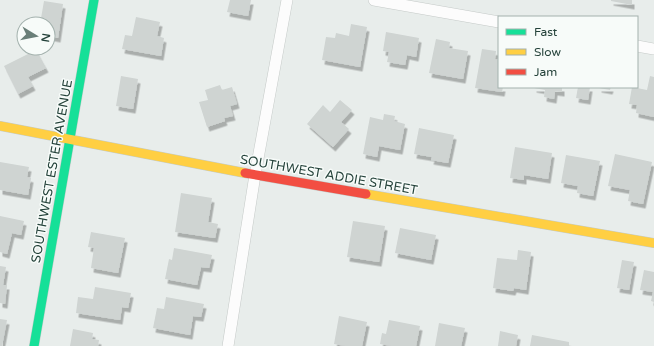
<svg xmlns="http://www.w3.org/2000/svg" width="654" height="346" font-family="'Varela Round',sans-serif">
<style>
.building{fill:#cfd4d2;filter:url(#shadow)}
.lines{fill:none;stroke-linecap:round;stroke-linejoin:round}
.street-casing{stroke:#c5cac8;stroke-width:12}
.fast-casing{stroke:#c3cbc8;stroke-width:10}
.slow-casing{stroke:#c3cbc8;stroke-width:10}
.jam-casing{stroke:#c3cbc8;stroke-width:10}
.street{stroke:#fcfcfc;stroke-width:11}
.fast{stroke:#16e098;stroke-width:9}
.slow{stroke:#ffcf43;stroke-width:9}
.jam{stroke:#f24e42;stroke-width:9}
.labels{text-anchor:middle;stroke-width:3;stroke-linejoin:round;paint-order:stroke}
.street-label{font-size:13px;fill:#24423a;stroke:#f7fbf9}
</style>
<defs>
<filter id="shadow"><feDropShadow dx="2.5" dy="4.5" stdDeviation="0" flood-color="#0004"/></filter>
</defs>
<rect width="100%" height="100%" fill="#e8edeb"/>
<g class="building">
<polygon points="230,0 251,0 248,16 227,12"/>
<polygon points="611,0 632,0 632,5 611,1"/>
<polygon points="44,1 63,4 58,38 48,36 48,24 40,24"/>
<polygon points="136,17 160,22 157,36 164,38 161,56 122,49 125,35 132,36"/>
<polygon points="351,24 367,27 360,67 322,60 326,37 335,38 336,33 349,36"/>
<polygon points="386,32 419,38 416,57 407,55 405,65 387,62 389,52 383,51"/>
<polygon points="436,39 450,42 449,48 468,51 463,79 429,73"/>
<polygon points="482,49 496,51 495,59 499,60 499,87 503,87 502,92 475,88"/>
<polygon points="36,50 46,68 28,77 33,86 18,94 4,66"/>
<polygon points="121,76 138,79 133,109 116,106"/>
<polygon points="650,76 654,77 654,117 636,113 637,105 629,104 632,87 647,90"/>
<polygon points="220,85 222,90 232,87 237,104 230,106 233,116 224,118 225,121 207,127 199,102 208,100 205,90"/>
<polygon points="534,87 562,87 562,92 555,91 554,99 544,97 545,90 534,88"/>
<polygon points="578,87 590,87 588,100 576,98"/>
<polygon points="599,87 611,87 610,90 599,88"/>
<polygon points="340,100 352,110 341,122 349,129 333,147 307,124 323,105 330,112"/>
<polygon points="384,114 395,116 394,121 405,124 400,150 379,146 377,157 363,154 370,117 383,120"/>
<polygon points="419,128 454,135 448,163 431,160 432,157 414,154"/>
<polygon points="515,147 552,153 548,179 524,175 524,180 510,178"/>
<polygon points="615,154 652,162 643,204 628,201 630,190 608,186"/>
<polygon points="566,155 600,161 593,196 577,193 578,186 561,183"/>
<polygon points="0,162 29,167 27,177 31,178 28,195 0,190"/>
<polygon points="181,193 212,198 208,222 218,224 215,238 175,232"/>
<polygon points="0,216 24,221 21,235 12,233 7,254 0,252"/>
<polygon points="353,221 385,226 379,262 347,257"/>
<polygon points="400,228 436,235 431,260 395,253"/>
<polygon points="91,232 125,238 118,273 91,268 94,248 88,247"/>
<polygon points="174,248 212,255 209,268 201,267 197,285 165,279 169,259 172,260"/>
<polygon points="518,250 531,252 526,290 514,288 513,291 493,288 497,258 517,260"/>
<polygon points="622,260 634,262 629,290 617,288"/>
<polygon points="0,266 6,267 3,285 7,285 5,304 0,303"/>
<polygon points="644,270 654,272 654,302 651,301 653,292 640,290"/>
<polygon points="95,287 131,293 128,308 122,307 120,320 76,313 78,297 93,299"/>
<polygon points="166,297 204,304 201,317 193,316 190,335 153,328 157,308 164,309"/>
<polygon points="339,316 367,322 362,346 345,346 334,344"/>
<polygon points="0,319 7,320 2,346 0,346"/>
<polygon points="389,320 420,326 416,346 391,346 380,344 382,333 386,334"/>
<polygon points="439,323 465,328 461,346 435,346"/>
<polygon points="73,329 93,333 92,339 99,340 98,346 70,346"/>
<polygon points="500,331 518,335 516,346 498,346"/>
<polygon points="532,335 569,342 569,346 530,346"/>
</g>
<g class="lines">
<g class="street-casing">
<g id="street">
<polyline points="374,0 499,22"/>
<polyline points="637,46 654,49"/>
<polyline points="228,346 255,175 287,0"/>
</g>
</g>
<g class="fast-casing">
<polyline id="fast" points="34,346 94,0"/>
</g>
<g class="slow-casing">
<g id="slow">
<polyline points="0,126 245,173"/>
<polyline points="366,194 654,243"/>
</g>
</g>
<g class="jam-casing">
<polyline id="jam" points="245,173 366,194"/>
</g>
<use href="#street" class="street"/>
<use href="#fast" class="fast"/>
<use href="#slow" class="slow"/>
<use href="#jam" class="jam"/>
</g>
<g class="labels">
<g class="street-label">
<text transform="translate(51 171) rotate(-80)" y="5">SOUTHWEST ESTER AVENUE</text>
<text transform="translate(329 174) rotate(10)" y="5">SOUTHWEST ADDIE STREET</text>
</g>
</g>
<rect x="498" y="16" width="140" height="72" fill="#f7fbf9" stroke="#a3b1ad"/>
<rect x="506" y="29" width="20" height="6" fill="#16e098" stroke="#a3b1ad"/>
<text x="534" y="36" font-size="12" fill="#24423a">Fast</text>
<rect x="506" y="49" width="20" height="6" fill="#ffcf43" stroke="#a3b1ad"/>
<text x="534" y="56" font-size="12" fill="#24423a">Slow</text>
<rect x="506" y="69" width="20" height="6" fill="#f24e42" stroke="#a3b1ad"/>
<text x="534" y="76" font-size="12" fill="#24423a">Jam</text>
<g transform="translate(36 36) rotate(100)"><circle r="19" fill="#f7fbf9" stroke="#a3b1ad"/>
<path d="M0-3L7 15L0 10L-7 15Z" fill="#697e78"/>
<text y="-6" font-size="11" font-weight="bold" text-anchor="middle" fill="#24423a">N</text>
</g>
</svg>
